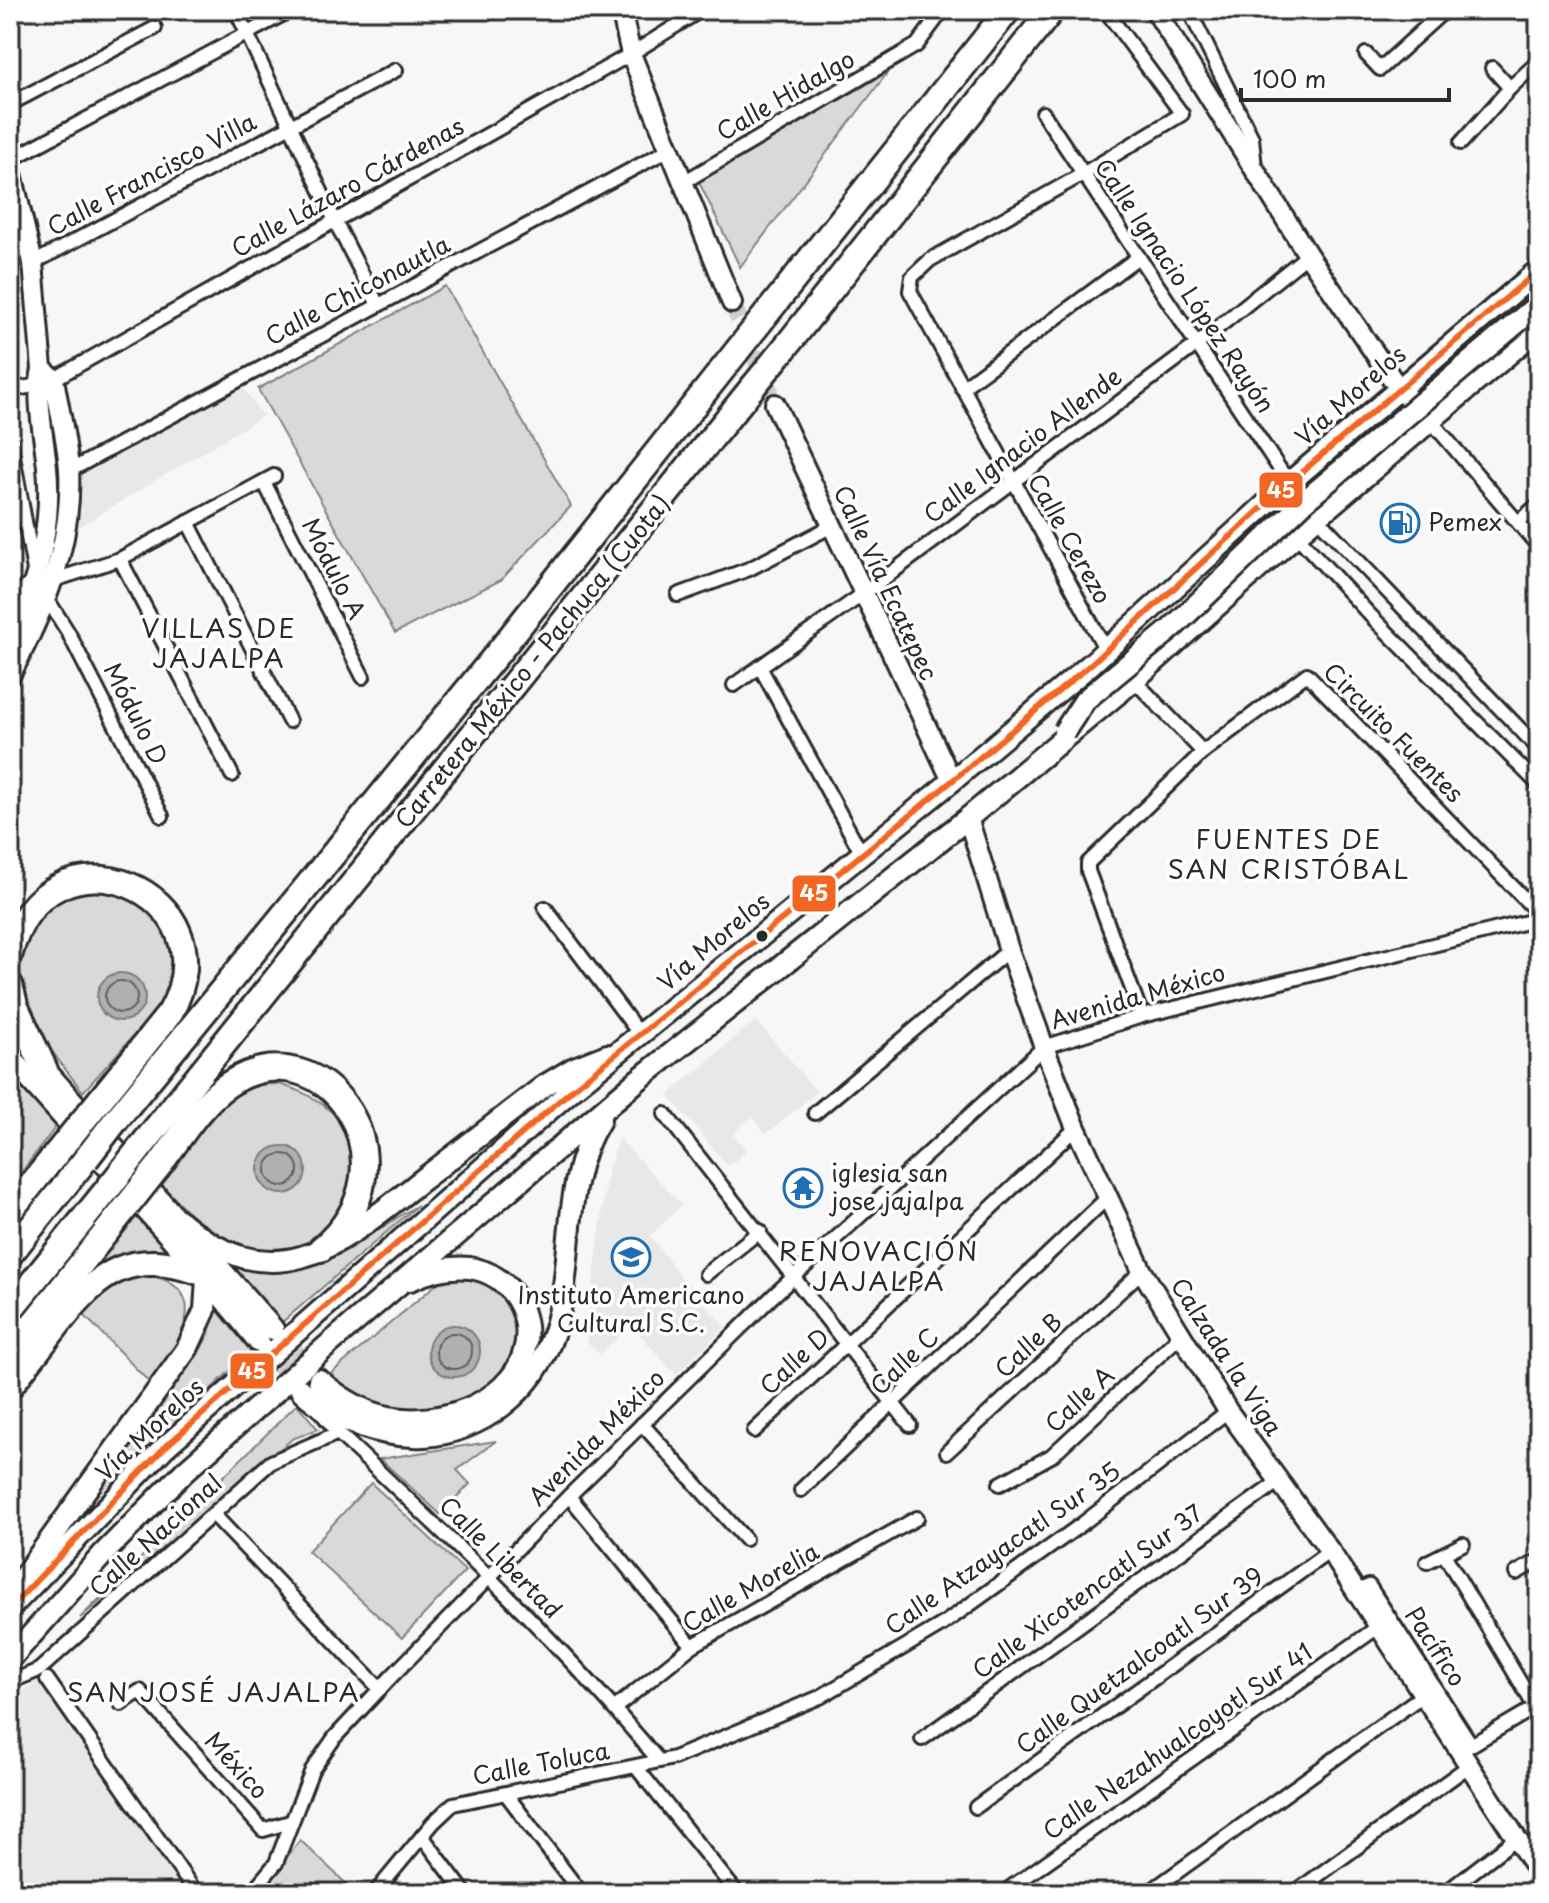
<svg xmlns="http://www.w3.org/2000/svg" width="1549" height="1903" font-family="'Playpen Sans',sans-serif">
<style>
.built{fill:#e8e8e8}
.green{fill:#d9d9d9;stroke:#828282;stroke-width:2}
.water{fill:#b0b0b0;stroke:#7b7b7b;stroke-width:2}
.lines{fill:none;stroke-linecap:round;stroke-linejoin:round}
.shore{stroke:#606060;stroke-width:2}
.secondary-tunnel{stroke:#cecece;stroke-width:18;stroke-dasharray:18 9;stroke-linecap:butt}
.primary-tunnel{stroke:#cecece;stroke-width:20;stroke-dasharray:20 10;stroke-linecap:butt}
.minor-casing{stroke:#2b2b2b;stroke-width:18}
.secondary-casing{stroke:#2b2b2b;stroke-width:24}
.primary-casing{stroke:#2b2b2b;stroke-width:26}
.motorway-casing{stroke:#2b2b2b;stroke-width:30}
.minor{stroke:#fff;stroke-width:12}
.secondary{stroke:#fff;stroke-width:18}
.primary{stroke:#fff;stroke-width:20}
.motorway{stroke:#fff;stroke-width:24}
.primary-bridge-casing{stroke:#2b2b2b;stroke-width:26;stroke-linecap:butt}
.motorway-bridge-casing{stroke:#2b2b2b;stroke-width:30;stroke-linecap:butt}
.primary-bridge{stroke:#fff;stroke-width:20}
.motorway-bridge{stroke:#fff;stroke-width:24}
.bus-1-casing{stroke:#fff;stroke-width:12}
.bus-1{stroke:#f26522;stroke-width:6}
.bus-dot{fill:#2b2b2b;stroke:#fff;stroke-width:3}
.labels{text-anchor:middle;stroke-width:7;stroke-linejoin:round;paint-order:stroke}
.street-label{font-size:24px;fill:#2b2b2b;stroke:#fff}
.poi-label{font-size:24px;fill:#2b2b2b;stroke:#fff;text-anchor:start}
.neighbourhood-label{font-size:26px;letter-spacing:2px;fill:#2b2b2b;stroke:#fff}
.line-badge{stroke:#fff;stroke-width:3}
.badge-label{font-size:22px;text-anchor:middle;font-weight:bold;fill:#fff}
</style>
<rect width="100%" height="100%" fill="#f7f7f7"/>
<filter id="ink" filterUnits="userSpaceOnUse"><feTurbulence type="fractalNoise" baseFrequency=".0125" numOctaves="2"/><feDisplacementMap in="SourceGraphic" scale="16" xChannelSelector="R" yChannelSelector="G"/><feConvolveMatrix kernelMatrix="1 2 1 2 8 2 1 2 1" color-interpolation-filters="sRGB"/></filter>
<g filter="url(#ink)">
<g class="built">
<polygon points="240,383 263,416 79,527 79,477"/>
<polygon points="756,1020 817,1092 766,1134 752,1117 742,1125 733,1134 747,1151 728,1166 668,1095"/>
<polygon points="619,1138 682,1205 650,1236 682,1278 725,1327 676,1375 632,1326 599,1354 586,1341 607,1174"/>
<polygon points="37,1680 186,1893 10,1893 10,1701"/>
</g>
<g class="green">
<polygon points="888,72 740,267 699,182"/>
<polygon points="445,286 571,506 501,580 395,633 258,389"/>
<path d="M94,889C111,890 127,892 141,902C172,924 183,974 161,1006C154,1016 144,1025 136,1033C118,1053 100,1073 83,1092C62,1065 21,1015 17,980C16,966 22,950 27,938C39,908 66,897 94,889Z"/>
<polygon points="13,1078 57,1125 10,1187 10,1157 18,1105"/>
<path d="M278,1084C317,1094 356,1121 354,1166C354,1175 349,1186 347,1196C345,1203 343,1213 339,1219C335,1225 314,1245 308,1248C288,1258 243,1250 224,1239C200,1226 179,1203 160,1183C186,1150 212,1102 253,1087C260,1084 270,1084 278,1084Z"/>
<path d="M418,1205L280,1324L223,1260C243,1267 263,1273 284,1271C329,1266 380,1227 418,1205Z"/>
<path d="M135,1215L170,1253C138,1249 117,1253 89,1271Z"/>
<path d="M145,1274C220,1289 176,1344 152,1385L82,1313C101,1293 118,1281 145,1274Z"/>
<path d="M446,1276C457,1276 473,1275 483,1279C491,1282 501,1291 506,1298C517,1313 521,1325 517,1343C509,1388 448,1411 406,1409C376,1408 352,1393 329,1375Z"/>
<polygon points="215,1300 254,1348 118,1478 43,1561 199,1352 209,1334"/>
<polygon points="297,1404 318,1429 292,1439 80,1618"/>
<polygon points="496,1441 457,1470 470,1484 440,1514 380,1459"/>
<polygon points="371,1483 465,1571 402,1638 308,1551"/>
<polygon points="300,1840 356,1893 260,1893"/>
</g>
<g class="water">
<circle cx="121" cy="997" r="24"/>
<circle cx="282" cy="1170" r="24"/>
<circle cx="454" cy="1351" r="26"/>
</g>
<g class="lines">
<g class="shore">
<circle cx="121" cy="997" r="16"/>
<circle cx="282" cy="1170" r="16"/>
<circle cx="454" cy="1351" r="18"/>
</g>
<polyline class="secondary-tunnel" points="732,303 775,404"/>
<g class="primary-tunnel">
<polyline points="274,1330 316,1377"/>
<polyline points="259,1342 301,1390"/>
</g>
<g class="minor-casing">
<g id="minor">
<polyline points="236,10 335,221 378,305"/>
<polyline points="1189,10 1252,138 1255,168"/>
<polyline points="1366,54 1380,69 1445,10"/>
<polyline points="1492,68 1510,88"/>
<polyline points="10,104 155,28"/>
<polyline points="1043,113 1289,483"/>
<polyline points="1461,143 1510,88 1539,61"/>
<polyline points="10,160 291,10"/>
<polyline points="682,183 917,45 943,10"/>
<polyline points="10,255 29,245"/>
<polyline points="33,263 396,70"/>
<polyline points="962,388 1137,258"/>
<polyline points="10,390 39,385 54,379 631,54 701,10"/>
<polyline points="1431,421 1539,547"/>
<polyline points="10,440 34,570"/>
<polyline points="69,471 668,150"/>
<polyline points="264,482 363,677"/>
<polyline points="1317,518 1539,749"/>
<polyline points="188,522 289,721"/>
<polyline points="1518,522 1539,504"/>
<polyline points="1296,535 1370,615 1539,785"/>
<polyline points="120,559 232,775"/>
<polyline points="44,594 68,632 162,816"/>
<polyline points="10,595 36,582 54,580 120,559 274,476"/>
<polyline points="678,595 749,569 832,526"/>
<polyline points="1106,650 910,291 912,277 930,260 1083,174 1182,114 1111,18"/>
<polyline points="760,667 862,854"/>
<polyline points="1134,680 1203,752"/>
<polyline points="734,685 863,594 1196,345 1308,255"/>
<polyline points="545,908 641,1036"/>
<polyline points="1142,1016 1088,871 1088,863 1203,752 1307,674 1539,914"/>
<polyline points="815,1113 1009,950"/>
<polyline points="665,1114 910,1425"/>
<polyline points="706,1274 760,1231"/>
<path d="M319,1410L338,1433C451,1539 560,1642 659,1761"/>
<polyline points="642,1424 745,1539"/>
<polyline points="754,1431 1076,1128"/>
<polyline points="947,1452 1142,1271"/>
<polyline points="1000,1484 1051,1456 1181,1335"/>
<polyline points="801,1490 1107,1198"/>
<polyline points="569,1496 692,1646"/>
<polyline points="213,1514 380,1689"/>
<polyline points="1444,1554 1539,1714"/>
<polyline points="1427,1562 1463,1544"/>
<polyline points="1516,1573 1539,1560"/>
<polyline points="1356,1592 1369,1586 1471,1744"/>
<polyline points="47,1679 196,1893"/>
<polyline points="10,1682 39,1670 271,1462 338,1433"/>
<polyline points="121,1704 140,1691 263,1830 290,1822"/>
<polyline points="615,1708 692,1646 917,1518"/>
<polyline points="922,1739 1279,1481"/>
<polyline points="1466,1748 1539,1705"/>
<polyline points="636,1767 737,1893"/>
<polyline points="506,1794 581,1893"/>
<polyline points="976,1807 1330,1551"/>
<polyline points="422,1836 465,1893"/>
<polyline points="251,1893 276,1863 312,1770 335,1737 392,1676 569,1496 773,1296 1044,1047 1142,1016 1539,919"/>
<polyline points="375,1893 433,1823 453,1804 674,1758 820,1697 943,1624 1082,1524 1228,1411"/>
<polyline points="1003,1893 1378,1627"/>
<polyline points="1148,1893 1423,1695"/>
<polyline points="1294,1893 1470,1765"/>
<polyline points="1445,1893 1515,1839"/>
</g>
</g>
<g class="secondary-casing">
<g id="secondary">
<polyline points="621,10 631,54 732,303"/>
<polyline points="1155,10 1308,255 1399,389 1426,416"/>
<path d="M10,165L33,263L42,369C35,400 44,435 47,467C53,529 37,586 10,641"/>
<polyline points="775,404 952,781"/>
<path d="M10,676C44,610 73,546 69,470C67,440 59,409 54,379L42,369"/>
<polyline points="968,818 1009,950 1044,1047 1076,1128 1142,1271 1228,1411 1330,1551 1539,1873"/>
</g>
</g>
<g class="primary-casing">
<g id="primary">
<polyline points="10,1057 207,1278 259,1342"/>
<polyline points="45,1070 273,1329"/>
<path d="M180,1221C276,1303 341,1244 422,1180C463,1149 503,1117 544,1086L574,1068L607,1055"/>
<path d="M319,1380C340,1398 362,1412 389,1417C436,1427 507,1405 523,1355C536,1316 511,1274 470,1268C450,1266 429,1271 410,1280"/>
<path d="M301,1390C332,1420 380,1438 424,1436C452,1435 480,1423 502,1406C599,1331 543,1210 600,1120"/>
<polyline points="14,1590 187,1349 205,1310 207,1278"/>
<polyline points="10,1608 164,1448 574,1088 952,781 1091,664 1289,483 1539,270"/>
<polyline points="10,1659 105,1552 185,1471 328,1345 638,1080 968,818 1134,680 1296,535 1539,328"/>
</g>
</g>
<g class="motorway-casing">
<g id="motorway">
<polyline points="768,312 1008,10"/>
<polyline points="784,349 1052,10"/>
<path d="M10,953C47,813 237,892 170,1013L99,1101"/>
<polyline points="10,985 15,1005 45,1070"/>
<polyline points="116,1120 501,649 737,351"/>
<polyline points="140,1148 752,388"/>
<path d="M158,1167C179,1140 200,1103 229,1084C325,1021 422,1165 321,1249"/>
<polyline points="10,1211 68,1139"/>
<polyline points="10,1254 86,1159"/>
<polyline points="10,1310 110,1186"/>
<polyline points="10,1353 127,1206"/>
<path d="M10,1386C26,1365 43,1344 59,1323C102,1269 132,1249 202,1273"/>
</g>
</g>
<use href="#minor" class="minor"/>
<use href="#secondary" class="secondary"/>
<use href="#primary" class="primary"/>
<use href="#motorway" class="motorway"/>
<g class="primary-bridge-casing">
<polyline id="primary-bridge" points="1064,732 1085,700 1171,629 1306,500 1539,304"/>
</g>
<g class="motorway-bridge-casing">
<g id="motorway-bridge">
<polyline points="737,351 768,312"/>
<polyline points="752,388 784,349"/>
<polyline points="68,1139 99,1101"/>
<polyline points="86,1159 116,1120"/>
<polyline points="110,1186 140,1148"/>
<polyline points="127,1206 158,1167"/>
</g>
</g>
<use href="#primary-bridge" class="primary-bridge"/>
<use href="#motorway-bridge" class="motorway-bridge"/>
<g class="bus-1-casing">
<polyline id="bus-1" points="10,1608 164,1448 574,1088 952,781 1091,664 1289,483 1539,270"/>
</g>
<use href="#bus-1" class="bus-1"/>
</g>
</g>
<defs>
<g id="fuel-ring" transform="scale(2)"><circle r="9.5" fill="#fff" stroke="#1f6fb2" stroke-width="1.5"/><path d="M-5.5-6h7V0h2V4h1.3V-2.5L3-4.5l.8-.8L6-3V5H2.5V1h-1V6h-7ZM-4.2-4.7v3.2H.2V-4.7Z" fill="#1f6fb2"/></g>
<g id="temple-ring" transform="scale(2)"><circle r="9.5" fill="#fff" stroke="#1f6fb2" stroke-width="1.5"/><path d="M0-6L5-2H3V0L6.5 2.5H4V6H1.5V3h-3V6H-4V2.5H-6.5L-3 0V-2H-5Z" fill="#1f6fb2"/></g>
<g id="school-ring" transform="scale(2)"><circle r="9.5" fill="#fff" stroke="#1f6fb2" stroke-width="1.5"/><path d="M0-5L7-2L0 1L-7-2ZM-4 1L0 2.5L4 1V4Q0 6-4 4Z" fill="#1f6fb2"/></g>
</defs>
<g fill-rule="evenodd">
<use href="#fuel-ring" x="1400" y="523"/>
<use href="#temple-ring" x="803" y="1188"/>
<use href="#school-ring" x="631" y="1257"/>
</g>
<circle class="bus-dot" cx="762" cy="936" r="7"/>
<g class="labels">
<g class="street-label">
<text transform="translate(786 96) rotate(-30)" y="8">Calle Hidalgo</text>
<text transform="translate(152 175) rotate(-28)" y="8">Calle Francisco Villa</text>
<text transform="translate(348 188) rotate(-29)" y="8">Calle Lázaro Cárdenas</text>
<text transform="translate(1184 286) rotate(56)" y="8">Calle Ignacio López Rayón</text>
<text transform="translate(358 291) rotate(-28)" y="8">Calle Chiconautla</text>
<text transform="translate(1351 396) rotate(-41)" y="8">Vía Morelos</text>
<text transform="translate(1023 446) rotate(-37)" y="8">Calle Ignacio Allende</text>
<text transform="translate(1069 539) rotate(61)" y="8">Calle Cerezo</text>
<text transform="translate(333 569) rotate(63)" y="8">Módulo A</text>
<text transform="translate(885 583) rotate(65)" y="8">Calle Vía Ecatepec</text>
<text transform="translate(533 662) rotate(-51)" y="8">Carretera México - Pachuca (Cuota)</text>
<text transform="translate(135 714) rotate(63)" y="8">Módulo D</text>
<text transform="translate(1393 733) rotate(45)" y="8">Circuito Fuentes</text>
<text transform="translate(714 942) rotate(-40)" y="8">Vía Morelos</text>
<text transform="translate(1138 997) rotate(-16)" y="8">Avenida México</text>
<text transform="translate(1029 1346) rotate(-43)" y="8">Calle B</text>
<text transform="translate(1226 1357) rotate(57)" y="8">Calzada la Viga</text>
<text transform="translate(795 1362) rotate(-43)" y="8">Calle D</text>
<text transform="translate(905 1362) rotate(-44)" y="8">Calle C</text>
<text transform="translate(1080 1400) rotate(-43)" y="8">Calle A</text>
<text transform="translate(150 1430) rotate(-43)" y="8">Vía Morelos</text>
<text transform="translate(597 1438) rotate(-45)" y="8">Avenida México</text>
<text transform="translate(156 1536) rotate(-42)" y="8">Calle Nacional</text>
<text transform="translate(1003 1549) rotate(-35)" y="8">Calle Atzayacatl Sur 35</text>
<text transform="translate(500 1558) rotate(45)" y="8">Calle Libertad</text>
<text transform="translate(751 1588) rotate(-30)" y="8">Calle Morelia</text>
<text transform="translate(1088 1592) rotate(-36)" y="8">Calle Xicotencatl Sur 37</text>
<text transform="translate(1435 1647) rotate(57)" y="8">Pacífico</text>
<text transform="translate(1140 1661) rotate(-36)" y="8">Calle Quetzalcoatl Sur 39</text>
<text transform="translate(1178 1742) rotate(-35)" y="8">Calle Nezahualcoyotl Sur 41</text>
<text transform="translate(541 1764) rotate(-11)" y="8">Calle Toluca</text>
<text transform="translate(236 1766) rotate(48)" y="8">México</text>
</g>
<g class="poi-label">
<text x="1428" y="531">Pemex</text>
<text x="831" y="1182">iglesia san<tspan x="831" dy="28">jose jajalpa</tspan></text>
<text x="631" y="1304" text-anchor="middle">Instituto Americano<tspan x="631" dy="28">Cultural S.C.</tspan></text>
</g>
<g class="neighbourhood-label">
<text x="219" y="638">VILLAS DE<tspan x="219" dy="30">JAJALPA</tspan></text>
<text x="1289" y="849">FUENTES DE<tspan x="1289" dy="30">SAN CRISTÓBAL</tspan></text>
<text x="879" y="1261">RENOVACIÓN<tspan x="879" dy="30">JAJALPA</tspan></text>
<text x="214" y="1702">SAN JOSÉ JAJALPA</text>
</g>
</g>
<g class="line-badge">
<rect x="1258" y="471" width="46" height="38" rx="8" fill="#f26522"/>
<rect x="791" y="874" width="46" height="39" rx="8" fill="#f26522"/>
<rect x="229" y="1352" width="46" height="38" rx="8" fill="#f26522"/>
</g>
<g class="badge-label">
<text x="1281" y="498">45</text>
<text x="814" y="901">45</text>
<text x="252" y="1379">45</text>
</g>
<rect width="1549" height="1903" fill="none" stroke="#fff" stroke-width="40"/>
<rect x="20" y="20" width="1509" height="1863" fill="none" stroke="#2b2b2b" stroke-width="3" filter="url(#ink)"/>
<path d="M1241 88v12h208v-12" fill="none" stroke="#2b2b2b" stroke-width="4"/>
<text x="1253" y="88" font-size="24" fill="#2b2b2b" stroke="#ffffff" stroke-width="6" paint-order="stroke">100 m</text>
</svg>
